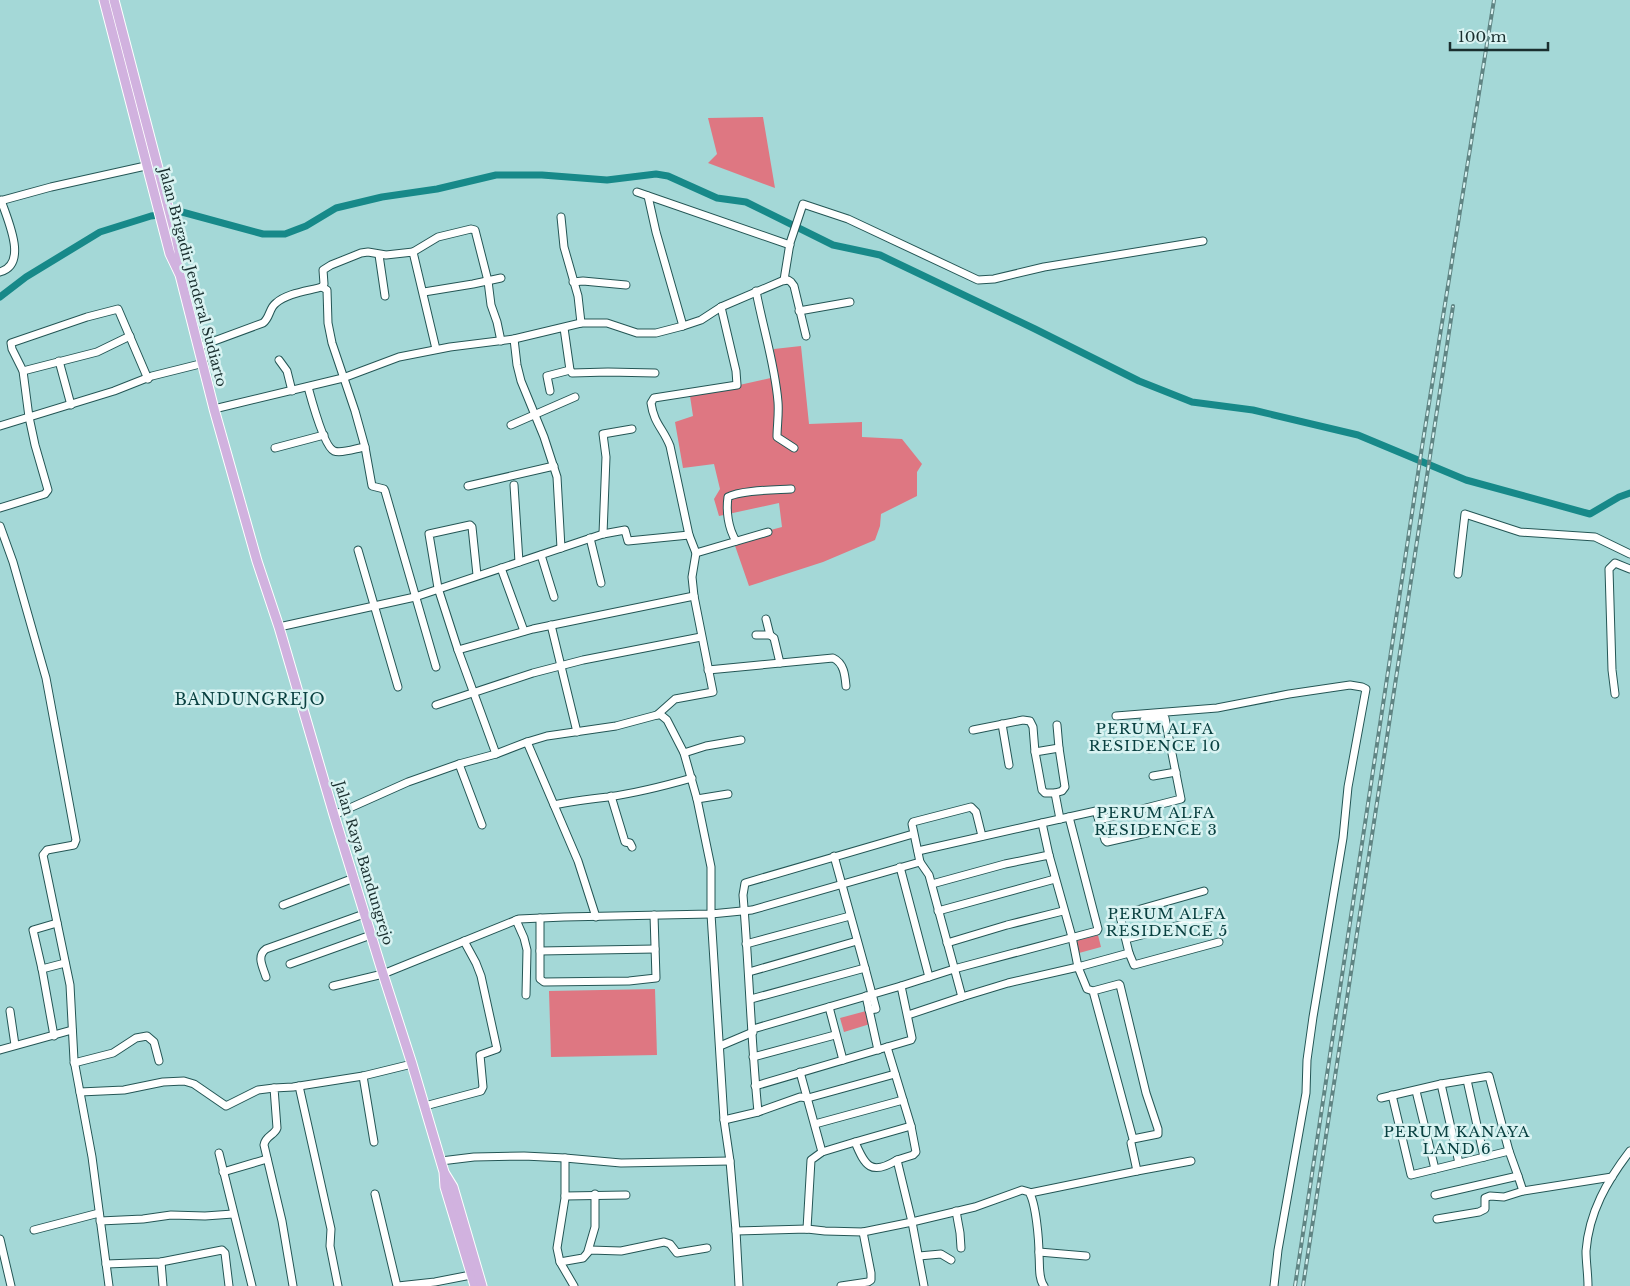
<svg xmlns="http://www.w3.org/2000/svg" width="1630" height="1286" font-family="'Libre Baskerville',serif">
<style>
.green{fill:#de7782}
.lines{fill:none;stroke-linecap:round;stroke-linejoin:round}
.canal{stroke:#178989;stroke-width:7}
.minor-casing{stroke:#245655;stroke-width:9}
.major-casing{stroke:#fff;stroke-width:11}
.minor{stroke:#fff;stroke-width:7}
.major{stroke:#d1b2df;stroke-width:9}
.rail-casing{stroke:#608584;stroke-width:4}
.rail{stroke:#d9f3f2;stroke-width:2;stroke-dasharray:5.5;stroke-linecap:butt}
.labels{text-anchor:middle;stroke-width:5;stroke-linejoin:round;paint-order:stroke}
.street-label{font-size:14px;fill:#1a2f2f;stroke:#d9f3f2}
.neighbourhood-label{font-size:15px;letter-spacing:1px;fill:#094040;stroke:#d9f3f2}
.quarter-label{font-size:16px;letter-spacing:1px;fill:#094040;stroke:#d9f3f2}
</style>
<rect width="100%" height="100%" fill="#a4d8d7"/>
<g class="green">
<polygon points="763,117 775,188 708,163 717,154 708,118"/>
<polygon points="801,346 809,424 862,422 862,437 902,439 922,464 917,472 917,496 881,514 880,526 875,540 823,562 749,586 733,540 782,527 779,503 719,516 714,499 720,489 714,464 683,468 675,422 693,416 690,396 775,377 774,349"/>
<polygon points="1098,935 1101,947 1079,953 1076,941"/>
<polygon points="655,989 657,1055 551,1057 549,991"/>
<polygon points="866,1011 870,1024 844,1032 840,1018"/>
</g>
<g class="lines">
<polyline class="canal" points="0,297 26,277 100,232 151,216 182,212 263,234 285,234 306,226 336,208 382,197 437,189 496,175 542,175 607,180 656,174 668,176 717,198 746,202 833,245 880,255 1035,329 1139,381 1192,402 1253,410 1358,435 1466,480 1590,514 1619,497 1630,493"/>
<g class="minor-casing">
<g id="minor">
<polyline points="637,192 790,245"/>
<polyline points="648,196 656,232 683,326"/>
<polyline points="0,201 51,187 150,165"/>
<polyline points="561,217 564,247 578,296 581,323"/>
<polyline points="413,252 438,237 471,229 475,230 488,281 491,305 497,322 501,341"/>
<polyline points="379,255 385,296"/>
<path d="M0,272C29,264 7,219 1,200"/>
<polyline points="784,280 790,243 803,204 848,219 978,280 994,279 1044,267 1203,241"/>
<polyline points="573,282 583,281 626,285"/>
<polyline points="322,287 324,284 323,270 331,265 361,253 368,252 386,255 413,252 436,349"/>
<path d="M756,291C763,328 775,365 778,402C779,414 777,426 777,437L794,448"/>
<polyline points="424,292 473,284 501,278"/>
<polyline points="799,311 850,302"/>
<polyline points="564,328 570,370 572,373 608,372 655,373"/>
<polyline points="514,339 517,365 521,381 544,437 557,477 561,548"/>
<path d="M198,347L263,323C270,318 269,308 276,303C287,293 308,291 322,287L327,290L328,323L332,343L355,411L365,447L372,486L384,489L385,491L436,667"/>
<polyline points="279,360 287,371 292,391"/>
<polyline points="59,361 71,405"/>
<polyline points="23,371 97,352 130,336"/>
<path d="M308,387C311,398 324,447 334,451C342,454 357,448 365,447"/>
<polyline points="550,391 547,376 570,370"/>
<polyline points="214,409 343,378 399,357 450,347 514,339 581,323 607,323 637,333 656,333 683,326 701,320 721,307 782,281 788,280 791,282 794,286 806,336"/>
<polyline points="511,425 575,397"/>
<polyline points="0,426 114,391 152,376 204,363"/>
<polyline points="275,448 324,435"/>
<polyline points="514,485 519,562"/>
<polyline points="468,486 554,466"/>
<polyline points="0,508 45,494 48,490 35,445 29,417 23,371 12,349 11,343 87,317 118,309 148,379"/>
<polyline points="0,526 13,562 46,678 76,840 74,845 47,850 43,855 70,985 74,1060 92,1157 109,1286"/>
<polyline points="603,534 606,457 603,434 632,429"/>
<polyline points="590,538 601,583"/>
<path d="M736,541C728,528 726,511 728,497C740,490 776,490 791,489"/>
<polyline points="358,550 398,687"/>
<polyline points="696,553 768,532"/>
<polyline points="541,555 554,597"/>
<polyline points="501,568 524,631"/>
<polyline points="1458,574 1465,514 1520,532 1595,537 1630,554"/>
<polyline points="477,575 472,527 470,525 429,534 438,588 458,650 496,754"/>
<polyline points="766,619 770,635"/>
<polyline points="551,625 577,732"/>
<polyline points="279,627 415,597 603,534 625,530 628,541 689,535"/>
<polyline points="756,635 770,635 774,638 780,663"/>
<polyline points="458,650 533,629 694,596"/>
<path d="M708,670L833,658C844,663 845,675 846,686"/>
<polyline points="1615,694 1612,670 1609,569 1615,563 1630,569"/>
<polyline points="436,705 533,673 583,660 701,637"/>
<polyline points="657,715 661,715 667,720 684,753 697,799 711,867 711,914 724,1120 730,1161 736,1231 807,1229 825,1231 863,1232 912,1222 924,1286"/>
<polyline points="1116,716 1217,708 1289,694 1350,685 1362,687 1366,689 1348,787 1343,838 1313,1017 1307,1060 1306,1093 1278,1250 1274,1286"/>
<polyline points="1002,724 1009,765"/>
<polyline points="1057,725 1059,748 1065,787 1062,791 1055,793 1060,819"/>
<polyline points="973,730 1023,720 1030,721 1033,727 1035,752 1042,790 1045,793 1055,793"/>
<polyline points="527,742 578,861 596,917"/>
<polyline points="1149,749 1170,746"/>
<polyline points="1035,752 1059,748"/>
<polyline points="684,753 706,746 741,740"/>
<polyline points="459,764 482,825"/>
<polyline points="1153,776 1176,772"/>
<polyline points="611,796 625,842 630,843 632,847"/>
<polyline points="697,799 728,794"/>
<path d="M554,805C572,801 590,799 608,797C636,793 664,786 692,778"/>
<path d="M334,815L408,782L459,764L496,754L527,742L547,736L616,726L657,715L675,699L713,692L694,596L692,577L696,553L689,535L670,446C663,428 654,424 651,403L654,398L737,385L736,371L721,307"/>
<polyline points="1069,817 1096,811 1105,840 1107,842 1190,823"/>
<polyline points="1099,820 1181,799 1165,718 1144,720"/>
<polyline points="918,851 1042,823"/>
<polyline points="920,862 912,824 913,822 971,807 976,812 982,836"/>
<polyline points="900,867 929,977"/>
<polyline points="932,884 1005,864 1049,855 1072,937 1078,967 1129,953 1120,916 1123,914 1204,891"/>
<polyline points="283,905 354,878"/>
<polyline points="938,911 1055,879"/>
<polyline points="540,918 540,979 544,982 629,981 656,978 654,915"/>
<polyline points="516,920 524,938 527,950 526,995"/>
<polyline points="1126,939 1212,917"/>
<polyline points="947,943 1007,925 1063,911"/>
<polyline points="746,944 850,916"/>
<polyline points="540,951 655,949"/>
<polyline points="1129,953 1134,965 1219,942"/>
<polyline points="290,964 371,935"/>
<polyline points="865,968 876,1009 869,1010"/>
<polyline points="42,969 65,963"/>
<polyline points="749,972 857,941"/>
<path d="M266,977C263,967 256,956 266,949L364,914"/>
<polyline points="333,986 383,974 519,919 564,917 711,914 752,910 920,862 929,875 962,997 1008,983 1078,967 1087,989 1093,991 1119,984 1120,985 1146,1093 1158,1129 1158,1134 1133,1139 1093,991"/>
<polyline points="901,986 954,969 1097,931 1098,929 1069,817 1042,823 1049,855"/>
<polyline points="866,996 878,1050"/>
<polyline points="751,999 865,968 834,856"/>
<polyline points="829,1007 843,1060"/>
<polyline points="10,1011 15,1045"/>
<polyline points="908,1015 962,997"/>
<polyline points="753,1029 901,986 912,1038 911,1040 755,1086"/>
<polyline points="54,1036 42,969 33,930 57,923"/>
<polyline points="720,1046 753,1032"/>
<polyline points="887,1047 911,1126 916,1152 913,1155 897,1160"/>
<polyline points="0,1050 72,1030"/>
<polyline points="753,1057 835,1035"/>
<polyline points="74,1063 113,1053 136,1038 147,1036 154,1042 159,1061"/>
<polyline points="800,1072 822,1152"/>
<polyline points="363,1076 374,1142"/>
<polyline points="1467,1080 1484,1157"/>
<polyline points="1441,1084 1459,1163"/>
<polyline points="299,1086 331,1229 330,1246 338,1286"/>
<polyline points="1416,1091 1435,1169"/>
<polyline points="80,1092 124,1090 163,1082 184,1081 194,1084 226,1106 258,1090 274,1088"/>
<polyline points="1392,1095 1411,1175 1509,1151 1518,1176"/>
<polyline points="1381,1098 1441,1084 1489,1076 1509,1151"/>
<polyline points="425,1106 481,1091 483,1087 480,1055 497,1049 481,976 476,963 464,941"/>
<polyline points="758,1112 800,1097 808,1098 895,1074"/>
<path d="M724,1120L758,1112C751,1040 749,967 743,895L745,883L913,834"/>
<polyline points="815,1124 903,1100"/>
<polyline points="855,1142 911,1126"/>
<polyline points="1131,1143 1137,1171 1191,1161"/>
<polyline points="219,1153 252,1286"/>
<polyline points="565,1158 565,1198 557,1248 560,1262 574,1286"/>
<polyline points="441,1161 474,1157 524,1156 565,1158 621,1163 730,1161"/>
<polyline points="223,1172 267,1159"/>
<polyline points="1030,1193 1137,1171"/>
<polyline points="375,1194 397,1286"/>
<polyline points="1435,1195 1518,1176 1523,1191"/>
<polyline points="565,1196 626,1195"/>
<polyline points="956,1211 960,1233 961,1248"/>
<polyline points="1437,1219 1479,1212 1485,1209 1485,1198 1490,1196 1504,1197 1523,1191 1612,1177"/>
<polyline points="100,1221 143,1219 171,1215 205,1216 233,1214"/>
<path d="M807,1229L811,1160L822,1152L855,1142C865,1166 871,1176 897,1160L912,1222L975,1207L1022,1190L1029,1192C1036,1203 1039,1240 1039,1255C1040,1265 1038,1278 1044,1286"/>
<polyline points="34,1230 99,1213"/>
<polyline points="736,1231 739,1286"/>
<polyline points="0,1239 11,1286"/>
<polyline points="588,1251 595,1227 595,1194"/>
<polyline points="1039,1252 1086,1256"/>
<polyline points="919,1256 941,1254 951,1260"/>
<polyline points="161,1262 163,1286"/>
<polyline points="560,1262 583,1258 590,1250 621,1251 664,1242 670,1244 677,1253 707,1248"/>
<polyline points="106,1264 161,1262 222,1250 225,1253 229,1286"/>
<path d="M293,1286L282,1221L264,1145C265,1136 275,1135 277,1128L274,1088L293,1087L363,1076L412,1064"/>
<polyline points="398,1286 435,1282 471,1275"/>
<polyline points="841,1286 868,1282 871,1280 871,1273 863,1232"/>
<path d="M1588,1286C1588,1274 1586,1262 1586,1251C1589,1212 1607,1181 1630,1151"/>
</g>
</g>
<g class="major-casing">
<g id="major">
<polyline points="104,0 170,254 180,275 214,409 257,561 279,627 334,815 383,974 412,1064 444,1172 445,1187 475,1286"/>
<polyline points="114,0 176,237 179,251 178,269"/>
<polyline points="445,1174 453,1187 482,1286"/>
</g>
</g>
<use href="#minor" class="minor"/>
<use href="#major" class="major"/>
<g class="rail-casing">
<g id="rail">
<polyline points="1295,1286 1422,447 1494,0"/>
<polyline points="1303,1286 1453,306"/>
</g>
</g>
<use href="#rail" class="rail"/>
</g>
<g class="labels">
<g class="street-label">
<text transform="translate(193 277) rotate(75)" y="5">Jalan Brigadir Jenderal Sudiarto</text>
<text transform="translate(364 863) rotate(73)" y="5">Jalan Raya Bandungrejo</text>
</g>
<g class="neighbourhood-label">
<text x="1155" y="734">PERUM ALFA<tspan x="1155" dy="17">RESIDENCE 10</tspan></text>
<text x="1156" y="818">PERUM ALFA<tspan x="1156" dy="17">RESIDENCE 3</tspan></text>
<text x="1167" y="919">PERUM ALFA<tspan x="1167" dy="17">RESIDENCE 5</tspan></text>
<text x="1457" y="1137">PERUM KANAYA<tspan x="1457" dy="17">LAND 6</tspan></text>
</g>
<g class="quarter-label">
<text x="250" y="705">BANDUNGREJO</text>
</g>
</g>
<path d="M1450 42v8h98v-8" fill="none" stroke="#1a2f2f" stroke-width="2.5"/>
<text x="1458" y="42" font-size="15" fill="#1a2f2f" stroke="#d9f3f2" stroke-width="4" paint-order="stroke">100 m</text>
</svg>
